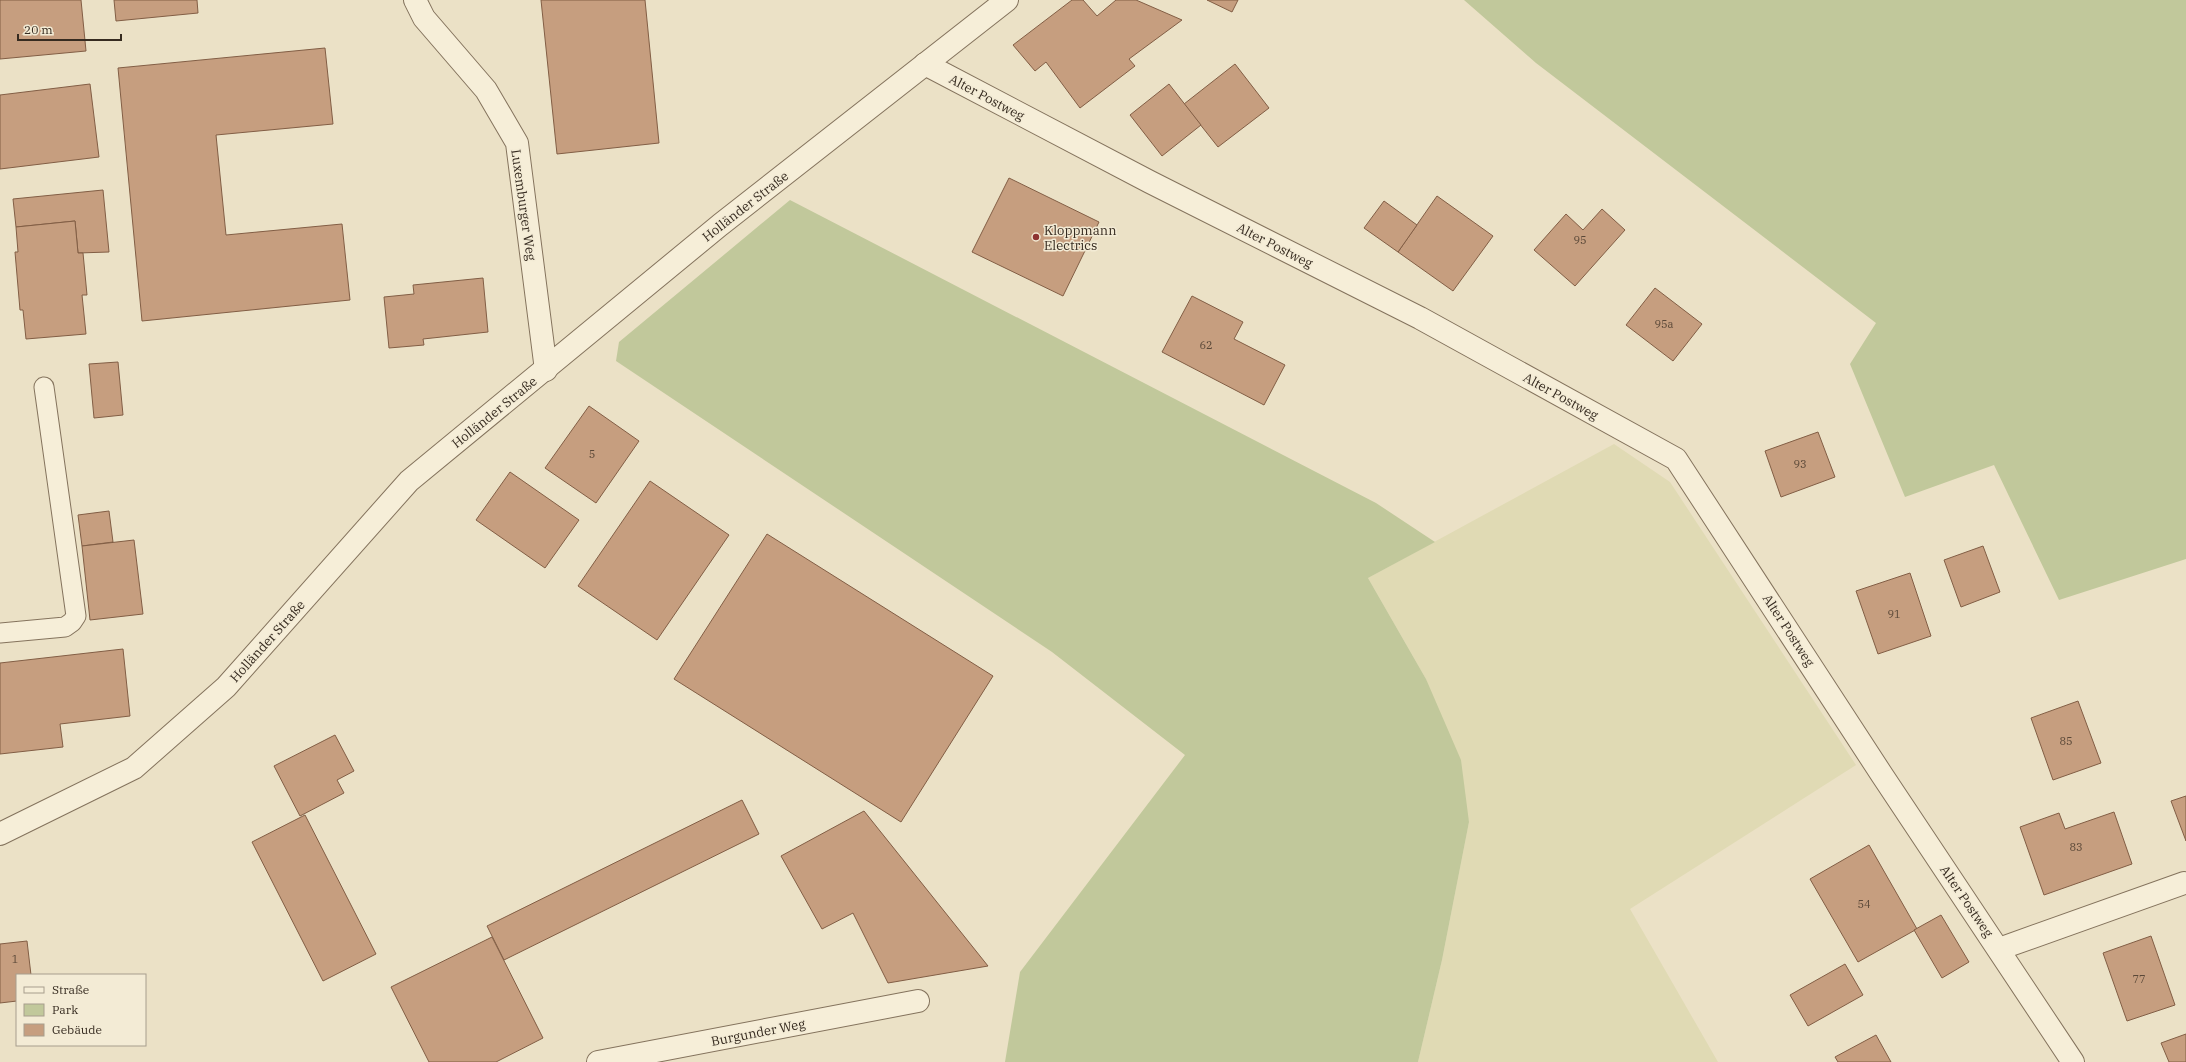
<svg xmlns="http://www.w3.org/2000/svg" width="2186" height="1062" font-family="'IBM Plex Serif',serif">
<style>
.farmland{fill:#e0dab4}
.green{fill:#c1c89b}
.building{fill:#c69e7f;stroke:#825e45}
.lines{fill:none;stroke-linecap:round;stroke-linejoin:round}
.lane-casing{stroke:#84735d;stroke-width:21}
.street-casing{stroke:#84735d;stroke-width:24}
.lane{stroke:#f6eed8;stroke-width:19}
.street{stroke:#f6eed8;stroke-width:22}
.poi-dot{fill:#8e3432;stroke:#f3ebd5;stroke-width:1.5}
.labels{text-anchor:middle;stroke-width:3;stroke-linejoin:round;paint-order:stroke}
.number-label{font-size:11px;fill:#5a4838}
.street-label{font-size:13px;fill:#362b20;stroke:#f3ebd5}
.poi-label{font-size:13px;fill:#362b20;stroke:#f3ebd5;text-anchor:start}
</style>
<rect width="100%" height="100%" fill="#ebe1c6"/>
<polygon class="farmland" points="1614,444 1670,482 1856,765 1630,909 1718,1062 1418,1062 1442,960 1469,822 1426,679 1368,578"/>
<g class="green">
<polygon points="1464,0 2186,0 2186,559 2059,600 1994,465 1905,497 1850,364 1876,323 1536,63"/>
<polygon points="790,200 1376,503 1435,542 1368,578 1426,679 1461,760 1469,822 1442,960 1418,1062 1005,1062 1020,972 1185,755 1052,652 616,361 619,342"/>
</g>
<g class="building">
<polygon points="0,0 81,0 86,51 0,59"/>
<polygon points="114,0 197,0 198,13 116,21"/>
<polygon points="541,0 645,0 659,143 557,154"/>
<polygon points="1072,0 1083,0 1097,16 1116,0 1136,0 1182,20 1129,59 1135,66 1080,108 1046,62 1035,71 1013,45"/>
<polygon points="1207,0 1238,0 1232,12"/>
<polygon points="325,48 333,124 216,135 226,235 342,224 350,300 142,321 118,68"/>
<polygon points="1235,64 1269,108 1218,147 1184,104"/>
<polygon points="90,84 99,157 0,169 0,95"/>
<polygon points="1169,84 1201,125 1162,156 1130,115"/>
<polygon points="1009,178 1099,222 1063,296 972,252"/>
<polygon points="103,190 109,252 78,253 75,221 16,227 13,199"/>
<polygon points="1437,196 1493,236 1453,291 1398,252"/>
<polygon points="1384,201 1417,225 1398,252 1364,228"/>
<polygon points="1602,209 1625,230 1575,286 1534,250 1566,214 1583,230"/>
<polygon points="75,221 78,253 83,253 87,295 82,295 86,334 26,339 23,310 20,310 15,252 18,252 16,227"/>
<polygon points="483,278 488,332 423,339 424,345 389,348 384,297 414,294 413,285"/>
<polygon points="1655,288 1702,324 1673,361 1626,325"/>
<polygon points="1192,296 1243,322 1234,339 1285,365 1264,405 1162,352"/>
<polygon points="118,362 123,415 94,418 89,364"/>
<polygon points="589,406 639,441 596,503 545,468"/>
<polygon points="1818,432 1835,477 1781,497 1765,451"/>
<polygon points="510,472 579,520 545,568 476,520"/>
<polygon points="650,481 729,535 657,640 578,586"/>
<polygon points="109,511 113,542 82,546 78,515"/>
<polygon points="767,534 993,676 901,822 674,679"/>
<polygon points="134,540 143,614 90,620 82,546"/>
<polygon points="1983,546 2000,592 1961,607 1944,560"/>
<polygon points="1910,573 1931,636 1878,654 1856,591"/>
<polygon points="123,649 130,716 60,724 63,747 0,754 0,663"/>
<polygon points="2078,701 2101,763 2053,780 2031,718"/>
<polygon points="335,735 354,771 337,780 344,793 300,816 274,766"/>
<polygon points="2186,796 2186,841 2171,801"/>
<polygon points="742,800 759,834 504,960 487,926"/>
<polygon points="864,811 988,966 888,983 853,913 822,929 781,856"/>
<polygon points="2114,812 2132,864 2044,895 2020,827 2059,813 2065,829"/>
<polygon points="305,815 376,954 323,981 252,842"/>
<polygon points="1869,845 1917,929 1858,962 1810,879"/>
<polygon points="1941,915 1969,962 1942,978 1914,930"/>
<polygon points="2151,936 2175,1005 2127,1021 2103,953"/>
<polygon points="492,937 543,1038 496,1062 429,1062 391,987"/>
<polygon points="27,941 31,975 17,975 17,1001 0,1003 0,944"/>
<polygon points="1845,964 1863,995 1808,1026 1790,995"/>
<polygon points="2186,1034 2186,1062 2169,1062 2161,1043"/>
<polygon points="1876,1035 1891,1062 1838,1062 1835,1057"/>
</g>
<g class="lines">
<g class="lane-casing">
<polyline id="lane" points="0,633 65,627 72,622 76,616 44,387"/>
</g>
<g class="street-casing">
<g id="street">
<polyline points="415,0 424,18 486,90 517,143 546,370"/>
<polyline points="925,64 1150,182 1420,318 1676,459 1882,775 2073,1062"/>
<polyline points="0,834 134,768 226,687 409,481 720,225 1007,0"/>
<polyline points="1999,949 2184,883"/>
<polyline points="598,1062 918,1001"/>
</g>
</g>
<use href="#lane" class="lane"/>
<use href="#street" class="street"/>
</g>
<circle class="poi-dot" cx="1036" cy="237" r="4"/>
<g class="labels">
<g class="number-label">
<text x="1580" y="244">95</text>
<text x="1664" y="328">95a</text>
<text x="1206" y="349">62</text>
<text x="592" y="458">5</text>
<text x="1800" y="468">93</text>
<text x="1894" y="618">91</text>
<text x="2066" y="745">85</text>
<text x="2076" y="851">83</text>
<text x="1864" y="908">54</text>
<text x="15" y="963">1</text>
<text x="2139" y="983">77</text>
</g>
<g class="street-label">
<text transform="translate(987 97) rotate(28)" y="5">Alter Postweg</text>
<text transform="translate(524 205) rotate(82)" y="5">Luxemburger Weg</text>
<text transform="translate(745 206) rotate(-38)" y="5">Holländer Straße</text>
<text transform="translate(1275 245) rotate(27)" y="5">Alter Postweg</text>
<text transform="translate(1561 396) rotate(29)" y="5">Alter Postweg</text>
<text transform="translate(494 412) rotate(-39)" y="5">Holländer Straße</text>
<text transform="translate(1789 630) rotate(57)" y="5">Alter Postweg</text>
<text transform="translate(267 641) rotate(-48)" y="5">Holländer Straße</text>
<text transform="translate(1967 901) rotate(56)" y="5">Alter Postweg</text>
<text transform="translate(758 1032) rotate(-11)" y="5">Burgunder Weg</text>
</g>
<g class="poi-label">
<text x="1044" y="235">Kloppmann<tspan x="1044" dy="15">Electrics</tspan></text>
</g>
</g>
<rect x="16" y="974" width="130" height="72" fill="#f3ebd5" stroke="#a79e8d"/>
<rect x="24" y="987" width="20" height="6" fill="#f6eed8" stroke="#a79e8d"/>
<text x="52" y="994" font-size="12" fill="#362b20">Straße</text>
<rect x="24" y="1004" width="20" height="12" fill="#c1c89b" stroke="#a79e8d"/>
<text x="52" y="1014" font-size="12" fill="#362b20">Park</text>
<rect x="24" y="1024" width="20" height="12" fill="#c69e7f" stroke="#a79e8d"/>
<text x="52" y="1034" font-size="12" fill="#362b20">Gebäude</text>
<path d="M18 34v6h103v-6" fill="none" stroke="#362b20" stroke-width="2"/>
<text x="24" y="34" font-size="12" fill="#362b20" stroke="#f3ebd5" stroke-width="3" paint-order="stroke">20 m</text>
</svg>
